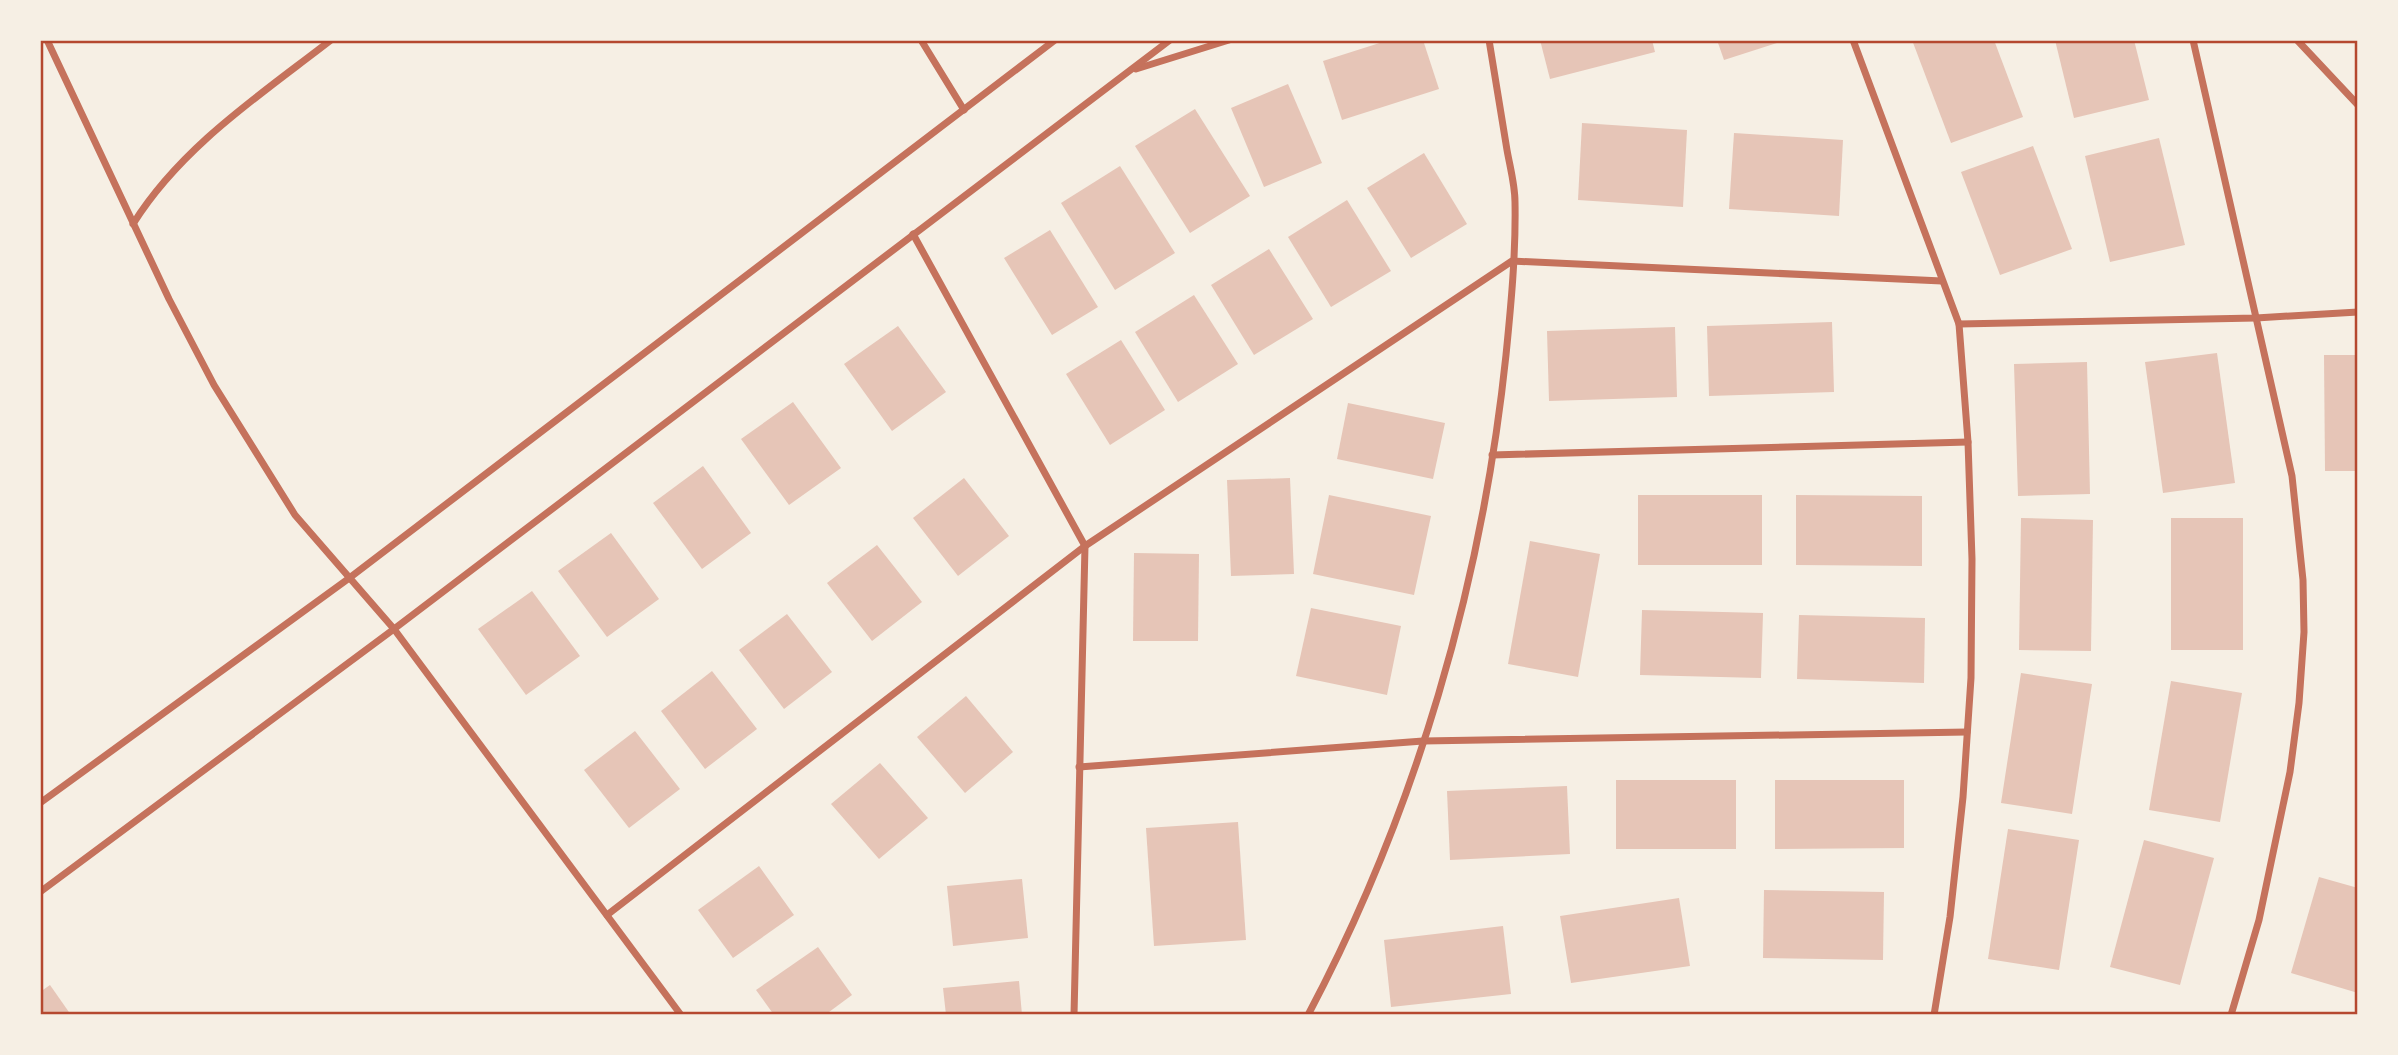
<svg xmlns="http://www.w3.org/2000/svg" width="2398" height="1055" font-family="Mulish,sans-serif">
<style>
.building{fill:#e6c5b7}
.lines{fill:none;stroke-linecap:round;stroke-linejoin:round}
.minor{stroke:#c5725c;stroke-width:7}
.neatline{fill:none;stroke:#b5482f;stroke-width:2.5}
</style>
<rect width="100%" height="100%" fill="#f6efe4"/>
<g class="building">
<polygon points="1389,40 1423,40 1439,89 1342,120 1323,61"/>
<polygon points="1540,40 1652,40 1655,52 1550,79"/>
<polygon points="1717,40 1783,40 1783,41 1724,60"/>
<polygon points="1912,40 1994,40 2023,117 1951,143"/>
<polygon points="2055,40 2134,40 2149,100 2074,118"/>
<polygon points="1288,84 1322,163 1264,187 1231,108"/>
<polygon points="1195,109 1250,196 1190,233 1135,146"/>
<polygon points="1582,123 1687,130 1683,207 1578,200"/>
<polygon points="1734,133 1843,140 1839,216 1729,209"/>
<polygon points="2159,138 2185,245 2110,262 2085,156"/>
<polygon points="2033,146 2072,249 2000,275 1961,172"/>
<polygon points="1424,153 1467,224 1411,258 1367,188"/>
<polygon points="1120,166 1175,253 1115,290 1061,203"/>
<polygon points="1347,200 1391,271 1331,307 1288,237"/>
<polygon points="1050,230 1098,307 1052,335 1004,258"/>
<polygon points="1269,249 1313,319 1254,355 1211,285"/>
<polygon points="1194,295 1238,364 1178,402 1135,332"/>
<polygon points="1832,322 1834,392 1709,396 1707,326"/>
<polygon points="898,326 946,392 892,431 844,364"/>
<polygon points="1675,327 1677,397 1549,401 1547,331"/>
<polygon points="1121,340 1165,410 1110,445 1066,374"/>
<polygon points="2217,353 2235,483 2163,493 2145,362"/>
<polygon points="2324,355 2358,355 2358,471 2325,471"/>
<polygon points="2087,362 2090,494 2018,496 2014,364"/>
<polygon points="793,402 841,468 789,505 741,439"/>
<polygon points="1348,403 1445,423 1433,479 1337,459"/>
<polygon points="703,466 751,533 702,569 653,503"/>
<polygon points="964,478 1009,536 958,576 913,518"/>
<polygon points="1290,478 1294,574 1231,576 1227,480"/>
<polygon points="1329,495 1431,516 1414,595 1313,574"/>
<rect x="1638" y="495" width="124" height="70"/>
<polygon points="1796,495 1922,496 1922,566 1796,565"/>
<polygon points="2021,518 2093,520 2091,651 2019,650"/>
<rect x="2171" y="518" width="72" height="132"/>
<polygon points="611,533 659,599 607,637 558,571"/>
<polygon points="1530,541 1600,554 1578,677 1508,664"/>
<polygon points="877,545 922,602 872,641 827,583"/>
<polygon points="1134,553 1199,554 1198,641 1133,641"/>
<polygon points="532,591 580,656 526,695 478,629"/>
<polygon points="1311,608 1401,626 1387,695 1296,676"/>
<polygon points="1642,610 1763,613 1761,678 1640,675"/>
<polygon points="787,614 832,672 784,709 739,650"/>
<polygon points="1799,615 1925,618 1924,683 1797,679"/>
<polygon points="712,671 757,729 705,769 661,711"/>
<polygon points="2021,673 2092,684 2072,814 2001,803"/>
<polygon points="2171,681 2242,693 2220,822 2149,810"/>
<polygon points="966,696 1013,752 965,793 917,737"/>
<polygon points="635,731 680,789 629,828 584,770"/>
<polygon points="880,763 928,818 879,859 831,804"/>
<rect x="1616" y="780" width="120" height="69"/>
<polygon points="1775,780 1904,780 1904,848 1775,849"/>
<polygon points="1567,786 1570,854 1450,860 1447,791"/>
<polygon points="1238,822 1246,940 1154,946 1146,828"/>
<polygon points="2008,829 2079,840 2059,970 1988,959"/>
<polygon points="2144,840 2214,858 2180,985 2110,967"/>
<polygon points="759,866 794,915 733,958 698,910"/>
<polygon points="2319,877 2358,888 2358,993 2291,973"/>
<polygon points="1022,879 1028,938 953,946 947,886"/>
<polygon points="1764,890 1884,892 1883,960 1763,958"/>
<polygon points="1679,898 1690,966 1571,983 1560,916"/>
<polygon points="1503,926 1511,994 1391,1007 1384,940"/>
<polygon points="818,947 852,995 825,1015 774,1015 756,990"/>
<polygon points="1019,981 1022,1015 946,1015 943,988"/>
<polygon points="50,985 71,1015 40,1015 40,992"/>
</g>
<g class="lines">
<g class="minor">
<polyline points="47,40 169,299 214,385 295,515 394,629 681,1015"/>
<polyline points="921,40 964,110"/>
<polyline points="1853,40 1959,324 1968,442 1972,559 1971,678 1963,797 1950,917 1934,1015"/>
<polyline points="2193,40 2292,476 2303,580 2304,632 2299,703 2290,772 2259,920 2231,1015"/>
<polyline points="2297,40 2358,105"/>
<polyline points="1136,69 1229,40"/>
<path d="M133,224C181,147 260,95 331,40"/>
<polyline points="913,234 1085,546 1074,1015"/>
<polyline points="1959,324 2256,318 2358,312"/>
<polyline points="1492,455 1968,442"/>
<polyline points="1079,767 1423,741 1967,732"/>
<polyline points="40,803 348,579 1055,40"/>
<polyline points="40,892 394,629 1170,40"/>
<polyline points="607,915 1085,546 1512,261 1942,281"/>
<path d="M1308,1015C1416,811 1482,584 1506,355C1511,305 1516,253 1515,202C1515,185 1510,167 1507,150C1501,113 1495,77 1489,40"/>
</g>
</g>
<rect width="2398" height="1055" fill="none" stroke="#f6efe4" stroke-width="84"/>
<rect x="42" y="42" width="2314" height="971" class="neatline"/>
</svg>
